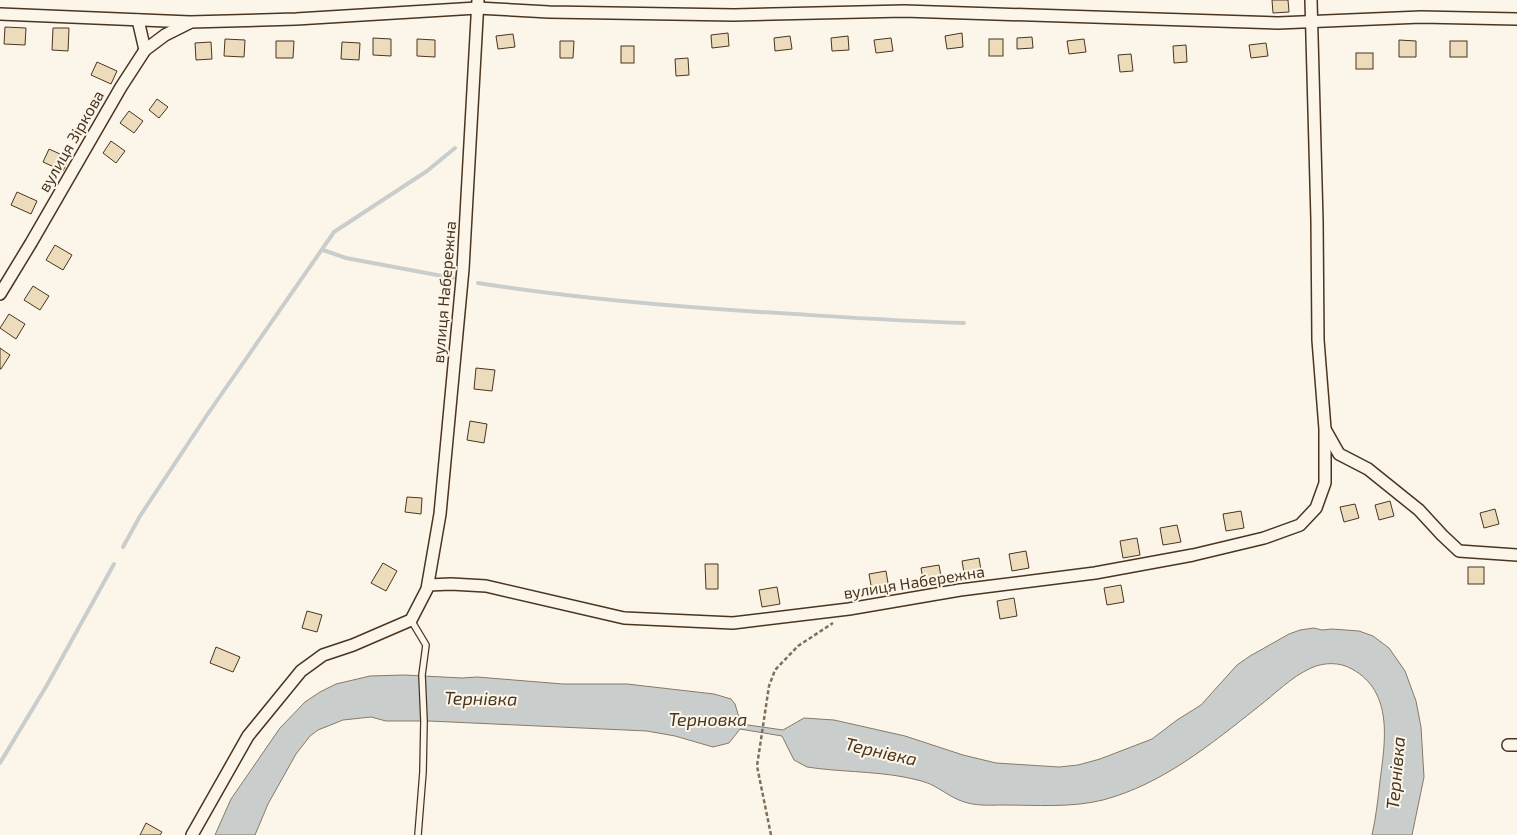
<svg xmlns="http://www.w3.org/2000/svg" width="1517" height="835" font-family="'Exo 2',sans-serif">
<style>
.water{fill:#c9cecd;stroke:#887966}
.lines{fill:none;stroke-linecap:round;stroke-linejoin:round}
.stream{stroke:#c9cecd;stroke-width:4}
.building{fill:#ecdcbc;stroke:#4a3520}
.lane-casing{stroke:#4a3520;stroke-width:8}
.street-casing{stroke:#4a3520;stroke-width:14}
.path{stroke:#7f6f5c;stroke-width:2.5;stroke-dasharray:4 2.5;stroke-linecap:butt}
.lane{stroke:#fbf6e9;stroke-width:5.5}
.street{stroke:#fbf6e9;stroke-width:11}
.labels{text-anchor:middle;stroke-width:4;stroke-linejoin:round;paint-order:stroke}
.street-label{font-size:16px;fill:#4a3520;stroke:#fbf6e9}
.water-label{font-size:18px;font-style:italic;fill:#4a3520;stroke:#fbf6e9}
</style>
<rect width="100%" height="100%" fill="#fbf6e9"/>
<path class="water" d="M1314,628L1322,630L1332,629L1359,631L1373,636L1389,648L1405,671L1416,701L1421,727L1424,777L1412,835H1372C1376,817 1378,799 1380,781C1385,742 1394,692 1352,669C1340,662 1324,662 1311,668C1291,677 1275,694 1258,707C1211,744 1163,784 1103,800C1071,808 1036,805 1003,805C991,805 979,806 968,803C955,800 945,792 934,786C925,781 913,779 904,777C872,771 839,772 807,767L794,760L782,736L740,729L729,743L713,747L675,736L647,731L429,721H386L371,717L343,720L318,730L310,736L296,754L268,804L255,835H215L231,799L280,728L305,702L320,692L336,684L370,676L404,675L462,678L477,677L563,684H627L714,694L731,699L735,704L741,724L783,730L804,718L834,720L905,736L963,755L996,763L1059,767L1078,765L1100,759L1152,739L1177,720L1201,705L1237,665L1250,656L1289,634L1300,630Z"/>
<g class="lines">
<g class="stream">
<polyline points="323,250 346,258 453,278"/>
<path d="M478,283C571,298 666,306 760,312C828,316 896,321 964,323"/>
<polyline points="123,547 140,516 207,415 334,232 427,171 455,148"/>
<polyline points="0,763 47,685 114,564"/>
</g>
</g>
<g class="building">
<polygon points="1272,0 1288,0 1289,12 1273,13"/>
<polygon points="5,27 26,28 25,45 4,44"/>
<polygon points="53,28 69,28 68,51 52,50"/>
<polygon points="728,33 729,46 712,48 711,35"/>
<polygon points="962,33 963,47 947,49 945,36"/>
<polygon points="513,34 515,47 498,49 496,36"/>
<polygon points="790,36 792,49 775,51 774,38"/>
<polygon points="848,36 849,50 832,51 831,38"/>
<polygon points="1032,37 1033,48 1017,49 1017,38"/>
<polygon points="373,38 391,39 391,56 373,55"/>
<polygon points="891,38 893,51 876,53 874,40"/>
<polygon points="225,39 245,40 244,57 224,56"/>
<polygon points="417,39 435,40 435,57 417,56"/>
<rect x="989" y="39" width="14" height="17"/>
<polygon points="1084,39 1086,52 1069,54 1067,41"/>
<polygon points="1399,40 1416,41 1416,57 1399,57"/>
<polygon points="276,41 294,41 293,58 276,58"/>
<polygon points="560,41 574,41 573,58 560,58"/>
<rect x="1450" y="41" width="17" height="16"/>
<polygon points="211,42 212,59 196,60 195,43"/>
<polygon points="342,42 360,43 359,60 341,59"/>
<polygon points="1266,43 1268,56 1251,58 1249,45"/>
<polygon points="1186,45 1187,62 1174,63 1173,46"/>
<rect x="621" y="46" width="13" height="17"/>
<rect x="1356" y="53" width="17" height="16"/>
<polygon points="1131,54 1133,71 1120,72 1118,55"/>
<polygon points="688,58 689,75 676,76 675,59"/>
<polygon points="97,62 117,71 111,84 91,75"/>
<polygon points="157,99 168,107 159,118 149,110"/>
<polygon points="129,111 143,121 134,133 120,123"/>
<polygon points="111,141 125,151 116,163 103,153"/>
<polygon points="49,149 69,158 63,171 43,162"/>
<polygon points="17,192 37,201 31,214 11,205"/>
<polygon points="55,245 72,255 63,270 46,260"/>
<polygon points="33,286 49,296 40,310 24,300"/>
<polygon points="9,314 25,324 16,339 0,328"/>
<polygon points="0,348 10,355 1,369 0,369"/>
<polygon points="476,368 495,370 492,391 474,389"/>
<polygon points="470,421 487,424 484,443 467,440"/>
<polygon points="407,497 422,498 421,514 405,512"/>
<polygon points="1390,501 1394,516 1379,520 1375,505"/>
<polygon points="1355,504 1359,518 1344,522 1340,507"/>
<polygon points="1495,509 1499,524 1484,528 1480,513"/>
<polygon points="1241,511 1244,528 1226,531 1223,514"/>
<polygon points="1177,525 1181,542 1163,545 1160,528"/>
<polygon points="1137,538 1140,555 1123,558 1120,541"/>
<polygon points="1026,551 1029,568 1012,571 1009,554"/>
<polygon points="979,558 982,576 965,579 962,561"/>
<polygon points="383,563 397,571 386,591 371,583"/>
<polygon points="705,564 718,564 718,589 706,589"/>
<polygon points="939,565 942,582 924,585 921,568"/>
<rect x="1468" y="567" width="16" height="17"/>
<polygon points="886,571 889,589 872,591 869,574"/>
<polygon points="1121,585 1124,602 1107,605 1104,588"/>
<polygon points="777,587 780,604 762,607 759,590"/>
<polygon points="1014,598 1017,616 1000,619 997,601"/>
<polygon points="307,611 322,615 317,632 302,628"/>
<polygon points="216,647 240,657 233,672 210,663"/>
<polygon points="146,823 162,832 160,835 140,835"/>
</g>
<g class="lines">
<g class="lane-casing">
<polyline id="lane" points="411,620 426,645 422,675 424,721 423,772 418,835"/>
</g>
<g class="street-casing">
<g id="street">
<polyline points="0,14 190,22 296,19 477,8 549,12 734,15 904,11 1278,23 1421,17 1517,19"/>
<polyline points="138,20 145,50"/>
<polyline points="0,294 31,243 121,87 145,50 165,35 189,23"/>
<polyline points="1326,431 1339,454 1368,469 1419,510 1442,535 1459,551 1517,555"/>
<polyline points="428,585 451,584 486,586 624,618 733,623 849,609 960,590 1095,573 1193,555 1264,538 1300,525 1316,508 1325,483 1325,429 1318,340 1317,220 1311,0"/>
<polyline points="1508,745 1517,745"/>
<polyline points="192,835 248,736 301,671 323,655 353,645 411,620 427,589 440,514 463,269 478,0"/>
</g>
</g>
<polyline class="path" points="771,835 757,766 769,686 775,670 798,646 833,623"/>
<use href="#lane" class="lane"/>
<use href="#street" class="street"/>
</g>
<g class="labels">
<g class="street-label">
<text transform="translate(71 141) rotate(-60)" y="6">вулиця Зіркова</text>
<text transform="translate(444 292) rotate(-85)" y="6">вулиця Набережна</text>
<text transform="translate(914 582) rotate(-9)" y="6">вулиця Набережна</text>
</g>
<g class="water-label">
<text transform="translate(481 699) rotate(1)" y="6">Тернівка</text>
<text x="708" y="726">Терновка</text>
<text transform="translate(881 752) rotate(13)" y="6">Тернівка</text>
<text transform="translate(1396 773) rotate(-85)" y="6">Тернівка</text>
</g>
</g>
</svg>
